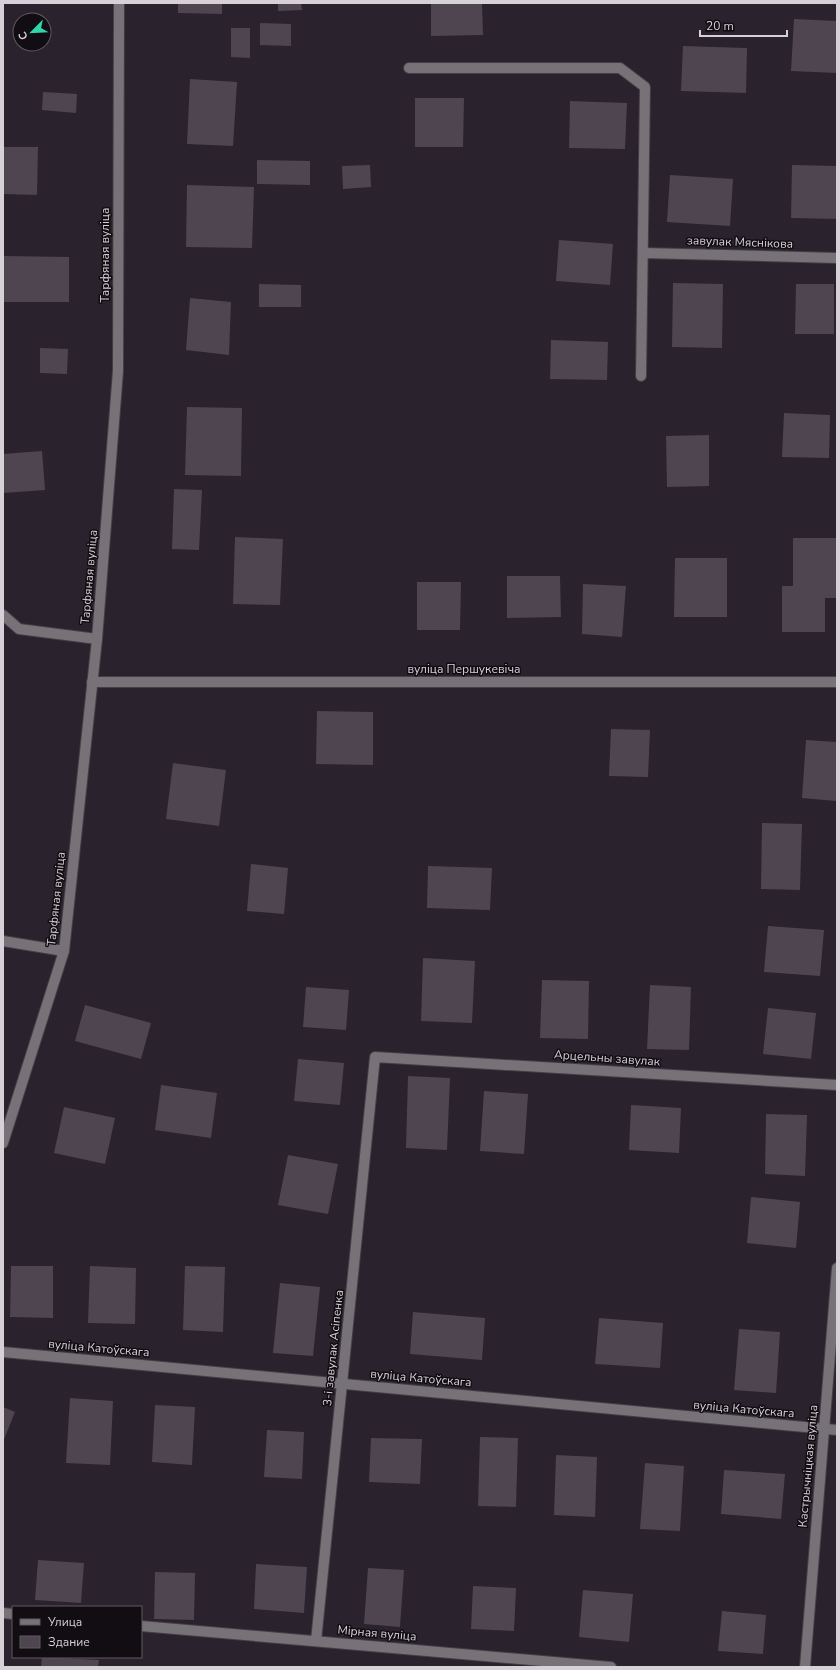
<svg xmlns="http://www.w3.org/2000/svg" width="840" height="1670" font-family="'Nunito Sans',sans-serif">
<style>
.building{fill:#4e4550}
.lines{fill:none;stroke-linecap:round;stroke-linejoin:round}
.minor-casing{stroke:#463e47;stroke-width:12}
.minor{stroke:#767278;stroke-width:10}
.labels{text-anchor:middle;stroke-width:3;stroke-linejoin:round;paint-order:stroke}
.street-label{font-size:12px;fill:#d6d0d7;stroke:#110d12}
</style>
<rect width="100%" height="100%" fill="#2a222c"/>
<g class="building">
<polygon points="178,3 222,3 222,14 178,13"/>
<polygon points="278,3 301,3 302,10 278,11"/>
<polygon points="431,3 482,3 483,35 431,36"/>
<polygon points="794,19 837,21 837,73 791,71"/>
<polygon points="260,23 291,24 291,46 260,45"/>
<polygon points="231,28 250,28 250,58 231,57"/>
<polygon points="683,46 747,48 746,93 681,91"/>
<polygon points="190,79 237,82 233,146 187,144"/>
<polygon points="43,92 77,94 76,113 42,110"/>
<polygon points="415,98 464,98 463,147 415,147"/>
<polygon points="570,101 627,103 625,149 569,148"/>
<polygon points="3,147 38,147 37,195 3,194"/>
<polygon points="257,160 310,161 310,185 257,184"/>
<polygon points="370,165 371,187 343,189 342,166"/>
<polygon points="792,165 837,166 837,219 791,218"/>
<polygon points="670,175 733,179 730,226 667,222"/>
<polygon points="187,185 254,187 252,248 186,247"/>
<polygon points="559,240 613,244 610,285 556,281"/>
<polygon points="3,256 69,257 69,302 3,302"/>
<polygon points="673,283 723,284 722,348 672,347"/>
<polygon points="259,284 301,285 301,307 259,307"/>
<polygon points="796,284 834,284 834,334 795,334"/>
<polygon points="190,298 231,302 229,355 186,350"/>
<polygon points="551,340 608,342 607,380 550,379"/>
<polygon points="40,348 68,349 67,374 40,373"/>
<polygon points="187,407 242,408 241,476 185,475"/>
<polygon points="784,413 830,415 829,458 782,457"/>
<polygon points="709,435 709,486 667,487 666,436"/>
<polygon points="42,451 45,490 3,493 3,454"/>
<polygon points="174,489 202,490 199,550 172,549"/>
<polygon points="235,537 283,539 280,605 233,604"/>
<polygon points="793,538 837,538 837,598 825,598 825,632 782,632 782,586 793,586"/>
<polygon points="675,558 727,558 727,617 674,617"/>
<polygon points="507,576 560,576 561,617 507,618"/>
<polygon points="417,582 461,582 460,630 417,630"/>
<polygon points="583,584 626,586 622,637 582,634"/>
<polygon points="317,711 373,712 373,765 316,764"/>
<polygon points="611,729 650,730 648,777 609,776"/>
<polygon points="806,740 837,742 836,801 802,798"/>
<polygon points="173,763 226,770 219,826 166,819"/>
<polygon points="762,823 802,824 800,890 761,889"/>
<polygon points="251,864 288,868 284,914 247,911"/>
<polygon points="428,866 492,868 490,910 427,908"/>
<polygon points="768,926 824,930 820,976 764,972"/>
<polygon points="423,958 475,961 472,1023 421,1021"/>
<polygon points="542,980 589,981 588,1039 540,1038"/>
<polygon points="650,985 691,987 689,1050 647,1049"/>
<polygon points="306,987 349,990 346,1030 303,1027"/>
<polygon points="85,1005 151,1023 141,1059 75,1041"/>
<polygon points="768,1008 816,1013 811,1059 763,1054"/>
<polygon points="298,1059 344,1063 340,1105 294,1101"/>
<polygon points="408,1076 450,1078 447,1150 406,1148"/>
<polygon points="161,1085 217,1093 211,1138 155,1130"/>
<polygon points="484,1091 528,1094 524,1154 480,1151"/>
<polygon points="631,1105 681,1108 679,1153 629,1150"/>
<polygon points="64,1107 115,1118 105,1164 54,1153"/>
<polygon points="766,1114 807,1115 805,1176 765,1174"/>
<polygon points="288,1155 338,1164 328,1214 278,1205"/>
<polygon points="751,1197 800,1202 796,1248 747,1243"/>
<polygon points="11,1266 53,1266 53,1318 10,1317"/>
<polygon points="90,1266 136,1268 135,1324 88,1323"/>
<polygon points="185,1266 225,1267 223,1332 183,1330"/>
<polygon points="280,1283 320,1287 313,1356 273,1353"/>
<polygon points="413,1312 485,1318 482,1360 410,1354"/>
<polygon points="599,1318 663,1323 660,1368 595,1364"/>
<polygon points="739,1329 780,1332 776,1393 734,1390"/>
<polygon points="70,1398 113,1401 110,1465 66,1463"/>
<polygon points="155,1405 195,1407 192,1465 152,1462"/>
<polygon points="3,1407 15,1412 3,1442"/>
<polygon points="267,1430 304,1432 302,1479 264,1477"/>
<polygon points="480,1437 518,1438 516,1507 478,1506"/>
<polygon points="371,1438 422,1439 420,1484 369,1482"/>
<polygon points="556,1455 597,1457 595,1517 554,1515"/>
<polygon points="645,1463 684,1466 680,1531 640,1529"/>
<polygon points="724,1470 785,1474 781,1519 721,1514"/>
<polygon points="38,1560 84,1563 81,1603 35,1600"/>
<polygon points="256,1564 307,1567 304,1613 254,1609"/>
<polygon points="368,1568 404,1570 400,1627 364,1624"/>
<polygon points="155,1572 195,1573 194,1620 154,1619"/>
<polygon points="473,1586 516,1588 514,1631 471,1629"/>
<polygon points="583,1590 633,1594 629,1642 579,1637"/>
<polygon points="722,1611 766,1615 763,1654 718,1651"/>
<polygon points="42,1657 99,1660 98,1667 41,1667"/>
</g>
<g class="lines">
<g class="minor-casing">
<g id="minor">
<polyline points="409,68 620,68 645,87 641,376"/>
<polyline points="643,253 837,258"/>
<polyline points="3,615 19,629 97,639"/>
<polyline points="92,682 837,682"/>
<polyline points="3,941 64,951"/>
<polyline points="3,1143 64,951 97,639 118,371 119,3"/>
<polyline points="3,1352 837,1430"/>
<polyline points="3,1613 13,1614"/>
<polyline points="141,1626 611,1667"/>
<polyline points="316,1641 375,1057 837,1085"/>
<polyline points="805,1667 837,1268"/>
</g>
</g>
<use href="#minor" class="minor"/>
</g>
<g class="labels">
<g class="street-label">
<text transform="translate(740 242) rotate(2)" y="4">завулак Мяснікова</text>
<text transform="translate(105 255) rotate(-90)" y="4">Тарфяная вуліца</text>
<text transform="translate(89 577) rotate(-85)" y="4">Тарфяная вуліца</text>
<text x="464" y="673">вуліца Першукевіча</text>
<text transform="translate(56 899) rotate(-84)" y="4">Тарфяная вуліца</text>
<text transform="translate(607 1058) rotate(4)" y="4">Арцельны завулак</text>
<text transform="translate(99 1348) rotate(5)" y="4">вуліца Катоўскага</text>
<text transform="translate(333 1348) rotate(-84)" y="4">3-і завулак Асіпенка</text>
<text transform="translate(421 1378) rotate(5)" y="4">вуліца Катоўскага</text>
<text transform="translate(744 1409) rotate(5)" y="4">вуліца Катоўскага</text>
<text transform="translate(808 1466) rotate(-85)" y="4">Кастрычніцкая вуліца</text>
<text transform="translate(377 1633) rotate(5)" y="4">Мірная вуліца</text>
</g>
</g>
<rect width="840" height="1670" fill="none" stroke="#d6d0d7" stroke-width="8"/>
<rect x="12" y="1606" width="130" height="52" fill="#110d12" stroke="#605b61"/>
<rect x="20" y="1619" width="20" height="6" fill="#767278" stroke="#605b61"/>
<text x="48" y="1626" font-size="12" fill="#d6d0d7">Улица</text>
<rect x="20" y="1636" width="20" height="12" fill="#4e4550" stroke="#605b61"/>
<text x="48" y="1646" font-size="12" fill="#d6d0d7">Здание</text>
<g transform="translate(32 32) rotate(246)"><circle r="19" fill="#110d12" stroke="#605b61"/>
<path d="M0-3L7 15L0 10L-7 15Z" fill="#32d4a9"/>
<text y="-6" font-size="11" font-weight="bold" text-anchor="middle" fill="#d6d0d7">С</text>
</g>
<path d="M700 30v6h87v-6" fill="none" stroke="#d6d0d7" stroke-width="2"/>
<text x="706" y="30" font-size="12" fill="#d6d0d7" stroke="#110d12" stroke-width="3" paint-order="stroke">20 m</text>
</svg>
